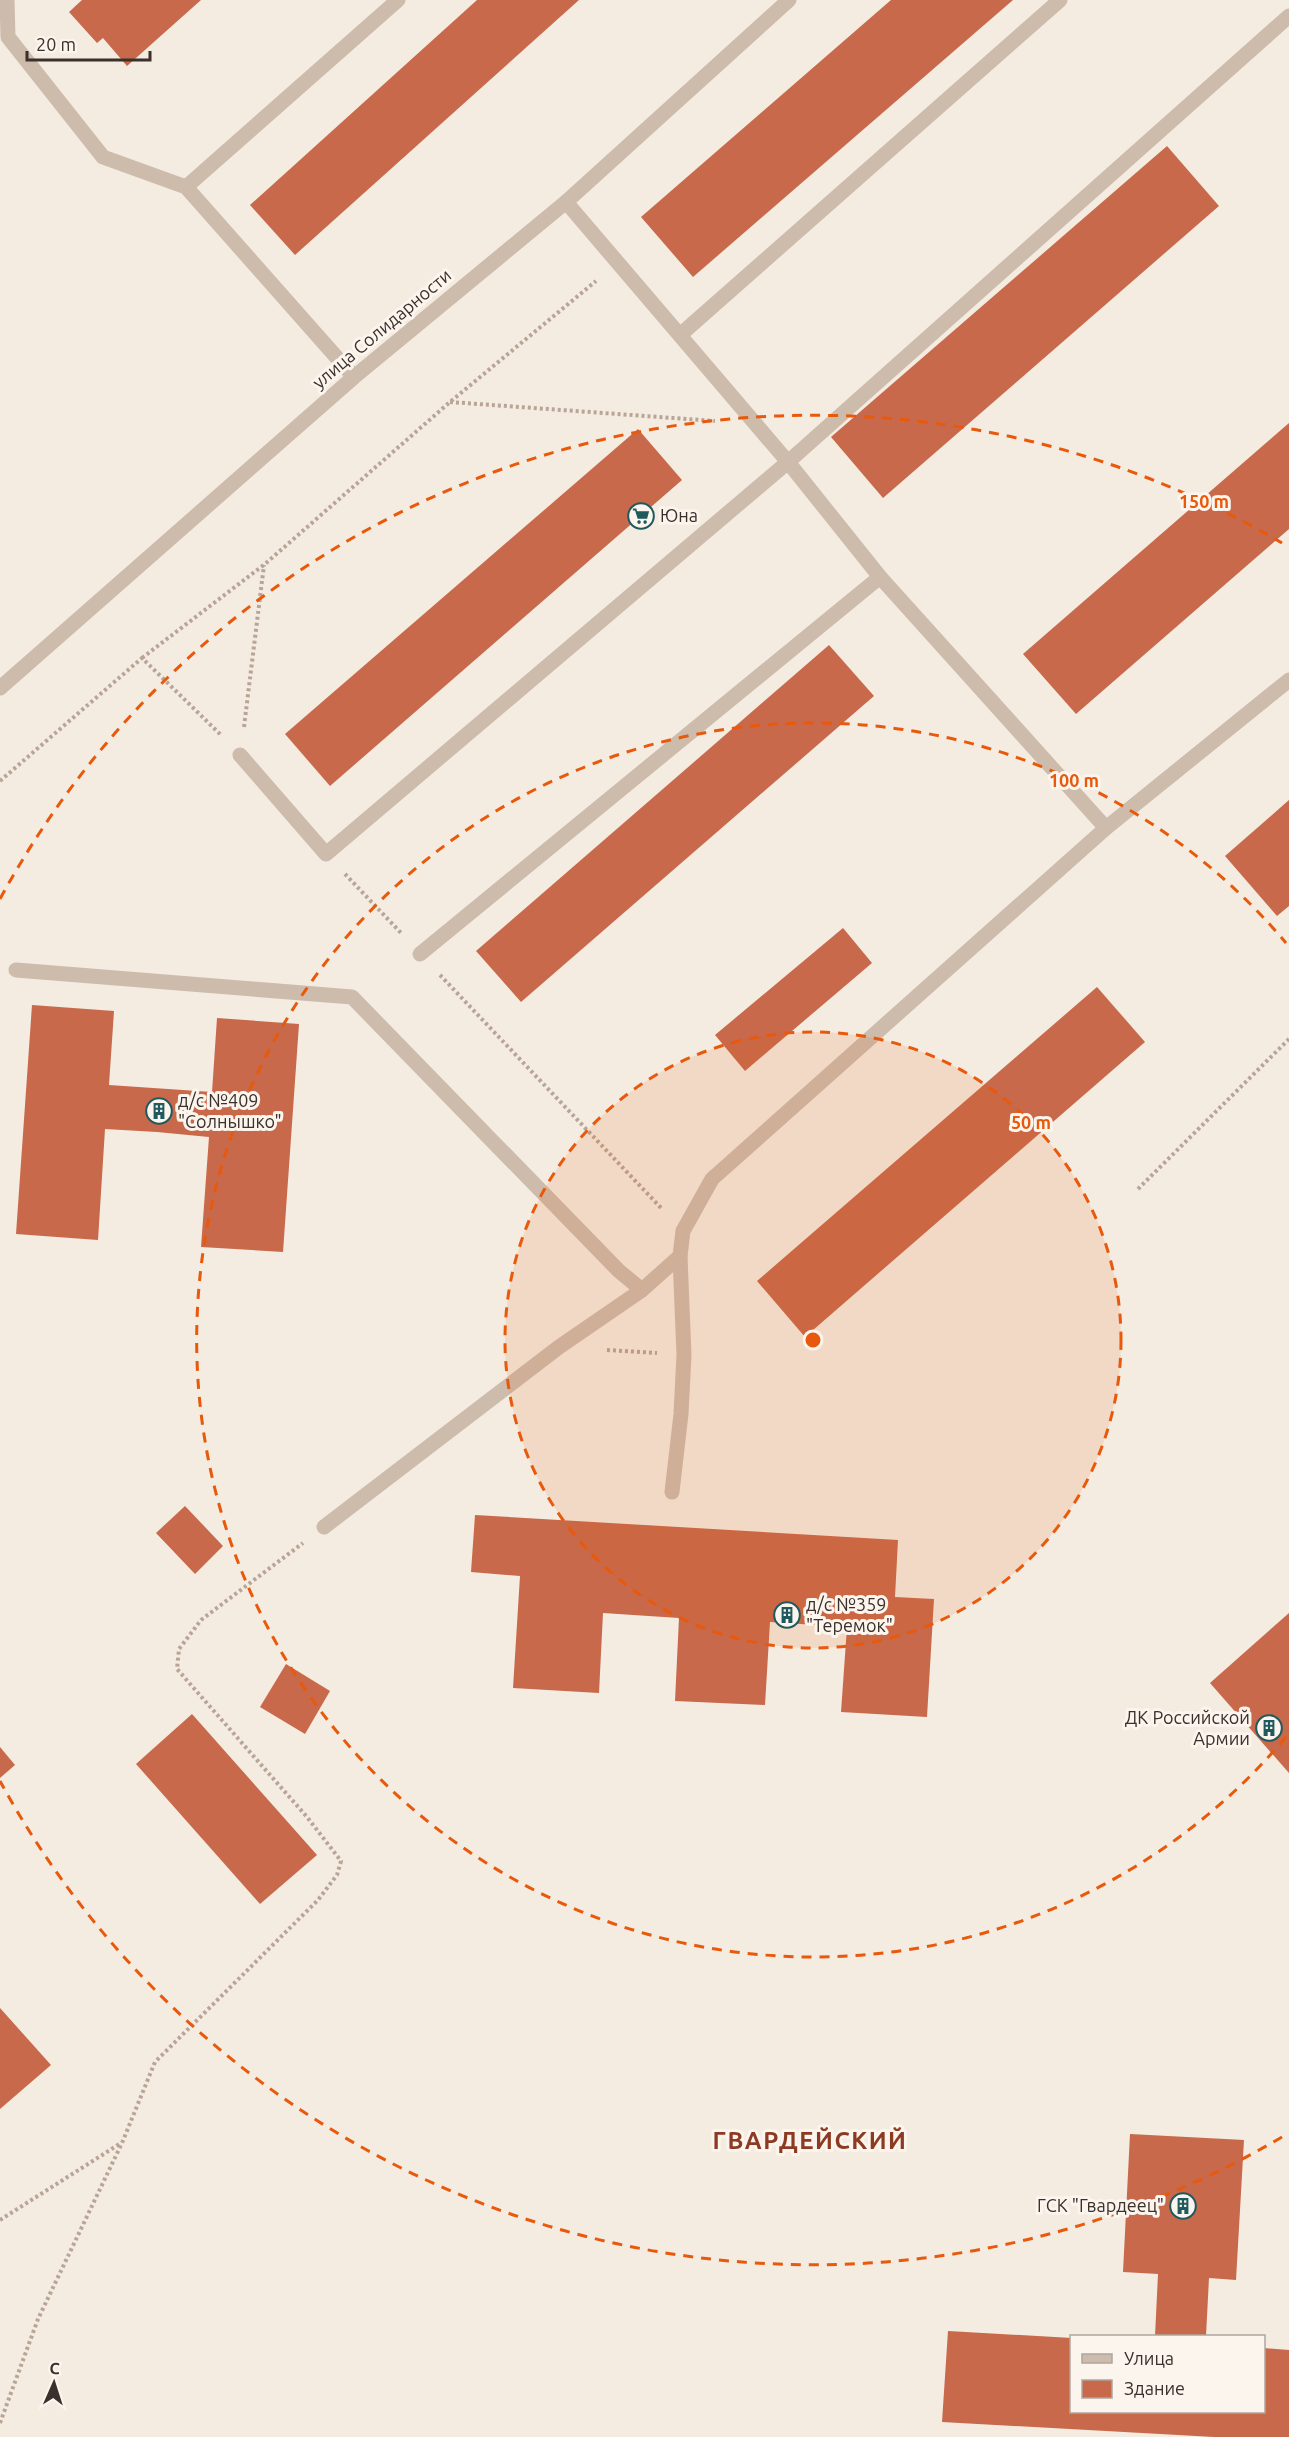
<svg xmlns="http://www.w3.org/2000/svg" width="1289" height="2437" font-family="Ubuntu,sans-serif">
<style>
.building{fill:#c8694b}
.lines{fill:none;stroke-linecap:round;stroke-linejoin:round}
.path{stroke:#b9a596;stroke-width:4;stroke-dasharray:3 3;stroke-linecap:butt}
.minor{stroke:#cdbbac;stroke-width:15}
.ring{fill:none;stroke:#e8590c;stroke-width:3;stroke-dasharray:10 8}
.labels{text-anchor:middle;stroke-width:6;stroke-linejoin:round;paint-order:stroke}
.street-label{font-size:18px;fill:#3b302b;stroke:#fbf5ee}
.poi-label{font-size:18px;fill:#3b302b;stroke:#fbf5ee;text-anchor:start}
.district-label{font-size:24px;font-weight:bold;letter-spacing:1.5px;fill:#8c3b22;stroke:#fbf5ee}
.centre{fill:#e8590c;stroke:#fbf5ee;stroke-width:3}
.ring-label{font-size:18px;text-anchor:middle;font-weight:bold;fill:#e8590c;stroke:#fbf5ee;stroke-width:6;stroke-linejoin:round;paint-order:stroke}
</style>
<rect width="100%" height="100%" fill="#f4ebe1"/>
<g class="building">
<polygon points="82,0 201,0 127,66 103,38 97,43 69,12"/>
<polygon points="477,0 579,0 295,255 250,205"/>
<polygon points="891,0 1013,0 693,277 641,217"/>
<polygon points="1167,146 1219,206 883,498 831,437"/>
<polygon points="1289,423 1289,529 1076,714 1023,654"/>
<polygon points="638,429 682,480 330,786 285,734"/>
<polygon points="829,645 874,696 521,1002 476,951"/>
<polygon points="1289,800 1289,906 1277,916 1225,856"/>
<polygon points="843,928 872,963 745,1071 715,1035"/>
<polygon points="1097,987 1145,1042 805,1337 757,1281"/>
<polygon points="32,1005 114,1011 109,1085 212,1092 217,1018 299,1024 283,1252 201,1247 209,1137 157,1132 105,1129 98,1240 16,1234"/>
<polygon points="185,1506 223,1546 195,1574 156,1533"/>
<polygon points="475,1515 898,1540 895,1597 934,1599 927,1717 841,1712 847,1627 770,1622 765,1705 675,1701 679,1618 603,1613 599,1693 513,1688 520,1576 471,1572"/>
<polygon points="1289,1613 1289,1773 1210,1683"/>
<polygon points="286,1664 330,1691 305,1734 260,1707"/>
<polygon points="192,1714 317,1855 260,1904 136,1764"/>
<polygon points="0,1747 15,1765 0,1778"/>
<polygon points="0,2008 51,2065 0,2109"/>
<polygon points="1130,2134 1244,2140 1236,2280 1209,2278 1206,2336 1155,2336 1158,2274 1123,2272"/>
<polygon points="948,2331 1072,2338 1072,2412 1264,2412 1264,2348 1289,2350 1289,2437 1214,2437 942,2422"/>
</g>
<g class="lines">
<g class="path">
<polyline points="450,402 715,421"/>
<polyline points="142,658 265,564 450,402 596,281"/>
<polyline points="244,727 264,565"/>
<polyline points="0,781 142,658 222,736"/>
<polyline points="345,874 402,934"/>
<polyline points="440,975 662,1209"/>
<polyline points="1138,1189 1289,1039"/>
<polyline points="607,1350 657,1353"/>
<polyline points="0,2220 121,2143"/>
<polyline points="0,2423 38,2319 122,2143 155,2062 318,1900 337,1875 341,1861 307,1817 177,1669 179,1649 201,1620 303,1543"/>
</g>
<g class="minor">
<polyline points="7,0 8,37 103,157 186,187 354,377"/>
<polyline points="186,187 398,0"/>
<polyline points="566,202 788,462 880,577 1106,828"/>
<polyline points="680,335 1060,0"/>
<polyline points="0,688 354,377 566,202 789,0"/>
<polyline points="240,755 326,854 788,462 1289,16"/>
<polyline points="420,954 880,577"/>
<polyline points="16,970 352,997 619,1271 642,1290"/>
<polyline points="672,1492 681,1414 684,1355 680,1256 683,1231 712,1179 1106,828 1289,680"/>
<polyline points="324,1527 559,1347 642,1290 680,1256"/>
</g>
</g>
<circle cx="813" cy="1340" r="308" fill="#e8590c" fill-opacity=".12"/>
<g class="ring">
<circle cx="813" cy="1340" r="308"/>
<path d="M1286 1737A617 617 0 1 1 1286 943"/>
<path d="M1282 2137A925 925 0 0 1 0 1781M0 899A925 925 0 0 1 1282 543"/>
</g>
<defs>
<g id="supermarket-ring" transform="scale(1.35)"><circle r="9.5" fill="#fbf5ee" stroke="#1f5a5e" stroke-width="1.5"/><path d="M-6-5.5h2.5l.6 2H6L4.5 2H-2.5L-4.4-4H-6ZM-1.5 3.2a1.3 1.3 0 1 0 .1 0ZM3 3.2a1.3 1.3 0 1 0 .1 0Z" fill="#1f5a5e"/></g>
<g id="building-ring" transform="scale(1.35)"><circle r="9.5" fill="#fbf5ee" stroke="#1f5a5e" stroke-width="1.5"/><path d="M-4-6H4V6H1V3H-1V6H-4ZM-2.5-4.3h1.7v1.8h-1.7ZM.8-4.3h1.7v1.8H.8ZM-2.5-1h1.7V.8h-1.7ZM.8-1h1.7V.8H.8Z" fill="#1f5a5e"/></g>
</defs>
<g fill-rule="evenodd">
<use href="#supermarket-ring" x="641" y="516"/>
<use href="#building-ring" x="159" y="1111"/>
<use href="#building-ring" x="787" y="1615"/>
<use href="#building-ring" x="1269" y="1728"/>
<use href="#building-ring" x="1183" y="2206"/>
</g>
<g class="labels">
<g class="street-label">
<text transform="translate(382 329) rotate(-40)" y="6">улица Солидарности</text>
</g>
<g class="poi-label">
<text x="660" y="522">Юна</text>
<text x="178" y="1107">д/с №409<tspan x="178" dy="21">"Солнышко"</tspan></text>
<text x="806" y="1611">д/с №359<tspan x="806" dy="21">"Теремок"</tspan></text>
<text x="1250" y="1724" text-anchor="end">ДК Российской<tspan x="1250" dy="21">Армии</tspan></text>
<text x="1164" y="2212" text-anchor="end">ГСК "Гвардеец"</text>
</g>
<g class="district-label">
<text x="810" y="2149">ГВАРДЕЙСКИЙ</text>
</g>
</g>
<circle cx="813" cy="1340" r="9" class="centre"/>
<g class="ring-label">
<text x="1204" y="508">150 m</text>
<text x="1074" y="787">100 m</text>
<text x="1031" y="1129">50 m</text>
</g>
<rect x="1070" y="2335" width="195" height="78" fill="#fbf5ee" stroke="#aea6a0" stroke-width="1.5"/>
<rect x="1082" y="2354" width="30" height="9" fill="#cdbbac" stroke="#aea6a0" stroke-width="1.5"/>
<text x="1124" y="2365" font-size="18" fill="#3b302b">Улица</text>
<rect x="1082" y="2380" width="30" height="18" fill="#c8694b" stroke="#aea6a0" stroke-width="1.5"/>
<text x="1124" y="2395" font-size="18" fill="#3b302b">Здание</text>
<g transform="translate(54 2383) rotate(3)" stroke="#fbf5ee" stroke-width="4.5" paint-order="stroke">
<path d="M0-4.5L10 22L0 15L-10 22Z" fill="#3b302b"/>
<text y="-9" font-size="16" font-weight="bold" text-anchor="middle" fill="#3b302b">С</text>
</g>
<path d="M27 51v9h123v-9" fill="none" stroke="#3b302b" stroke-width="3"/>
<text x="36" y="51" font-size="18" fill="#3b302b" stroke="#fbf5ee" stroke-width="4.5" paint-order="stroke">20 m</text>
</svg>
